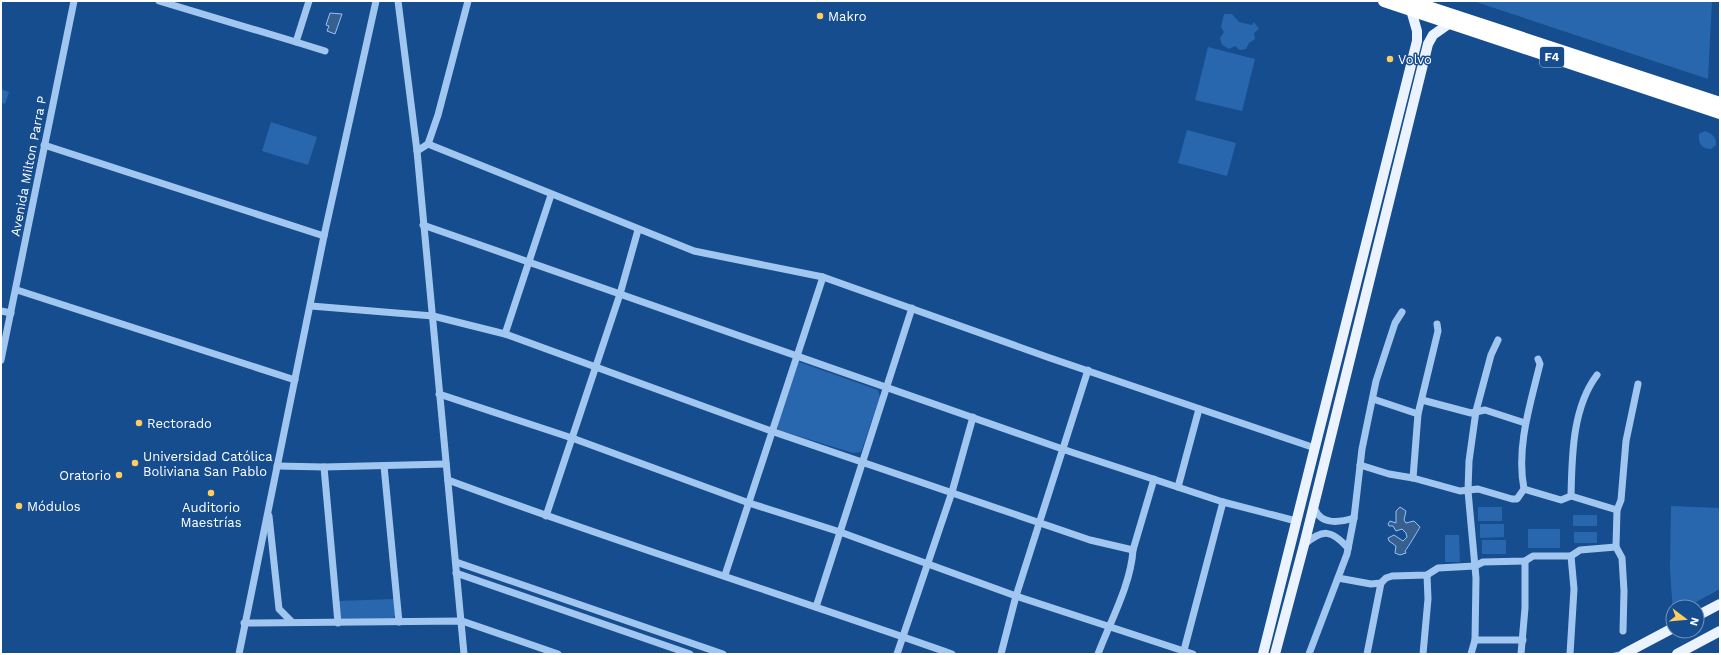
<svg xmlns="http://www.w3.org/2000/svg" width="1721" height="655" font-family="'Work Sans',sans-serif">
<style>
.green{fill:#2867ad}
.water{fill:#37608f;stroke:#94c2f3}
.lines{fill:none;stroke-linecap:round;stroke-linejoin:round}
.stream{stroke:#94c2f3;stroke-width:2}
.minor{stroke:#a1c7f0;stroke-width:7}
.major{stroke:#eaf3ff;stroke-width:10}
.highway{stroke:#fff;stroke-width:12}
.poi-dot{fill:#ffcd60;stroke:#164d8e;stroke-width:1.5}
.labels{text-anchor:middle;stroke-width:3;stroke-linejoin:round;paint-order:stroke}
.shield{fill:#164d8e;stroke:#b9cadd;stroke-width:1}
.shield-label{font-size:12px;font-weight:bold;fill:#fff}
.poi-label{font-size:13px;fill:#fff;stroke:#164d8e;text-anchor:start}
.street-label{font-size:13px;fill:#fff;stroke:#164d8e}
</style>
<rect width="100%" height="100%" fill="#164d8e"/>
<g class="green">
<polygon points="1473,1 1712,1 1708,79"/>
<polygon points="1224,14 1232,14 1239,22 1252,25 1254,22 1259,29 1254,33 1255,39 1249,43 1246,49 1240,50 1235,46 1229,49 1222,45 1220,38 1224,32 1221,27"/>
<polygon points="1208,47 1255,59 1242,111 1195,100"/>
<polygon points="1,89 9,92 5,104 1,102"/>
<polygon points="271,122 317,137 308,165 262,151"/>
<polygon points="1187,130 1236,143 1227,176 1178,163"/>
<path d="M1705,131C1713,134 1716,137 1716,145L1711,149C1702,149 1698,144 1699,134Z"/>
<polygon points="799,362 878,390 880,397 861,452 853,453 779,430 777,427"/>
<polygon points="1671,506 1720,508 1720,589 1687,607 1673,607 1673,614 1670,569"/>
<rect x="1478" y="507" width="24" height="14"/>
<rect x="1573" y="515" width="24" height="11"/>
<polygon points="1480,524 1504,524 1504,537 1480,538"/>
<rect x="1528" y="529" width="32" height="19"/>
<rect x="1574" y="532" width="23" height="11"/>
<polygon points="1445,535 1459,535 1460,562 1445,562"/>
<rect x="1482" y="540" width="24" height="14"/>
<polygon points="394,599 395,615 393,620 341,619 338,601"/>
</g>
<g class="water">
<polygon points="330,13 342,14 335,34 327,31 329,26 326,25"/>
<path d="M1400,507L1406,511L1404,520L1406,523L1414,521L1420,527C1419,529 1407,549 1405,551L1406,553L1400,555L1395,553L1396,546L1389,541L1388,538L1394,535L1403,541L1407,537L1406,533L1402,529L1396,531L1393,526H1389L1388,524L1390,521L1396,523V511Z"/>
</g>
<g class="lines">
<polyline class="stream" points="1613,654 1621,652"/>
<g class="minor">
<polyline points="159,1 296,42 309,1"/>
<polyline points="398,1 417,151 464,654"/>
<polyline points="296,42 325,51"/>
<polyline points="428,144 694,251 823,277 1050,358 1315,448"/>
<polyline points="44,145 324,236"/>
<polyline points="417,151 428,144 438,115 468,1"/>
<polyline points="423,225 1071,452 1223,502 1296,521"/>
<polyline points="17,290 295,380"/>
<polyline points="311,306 433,316 505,334 774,432 1090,540 1133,550"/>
<polyline points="1,311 11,313"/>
<polyline points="505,334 551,195"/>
<polyline points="1,360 74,1"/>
<polyline points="439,394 572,438 749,503 840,532 1016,596 1193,654"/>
<polyline points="1373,399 1418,414"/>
<polyline points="1422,400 1471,413 1485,410 1525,423"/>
<polyline points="1360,465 1389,474 1413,478 1460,491 1478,489 1512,499 1517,499 1524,489 1561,500 1571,496 1617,510"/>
<polyline points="277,466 324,467 446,464"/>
<polyline points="384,466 399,622"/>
<polyline points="324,467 338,623"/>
<polyline points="1413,478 1418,414 1438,331 1437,324"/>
<path d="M448,480C615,542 785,595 952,654"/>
<polyline points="1178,487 1199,409"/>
<path d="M1524,489C1516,448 1530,405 1540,364L1538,359"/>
<path d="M1571,496C1572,457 1572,408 1597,375"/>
<path d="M1314,507C1320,525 1338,523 1354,518"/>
<polyline points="269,516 279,609 292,622"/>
<polyline points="546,516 620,294 638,230"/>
<path d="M1304,545C1322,529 1331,529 1348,548"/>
<polyline points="456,562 723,654"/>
<polyline points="456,573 690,654"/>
<polyline points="725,575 823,277"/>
<polyline points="1338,578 1371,584 1381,583 1386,578 1392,576 1427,575 1438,568 1475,566 1483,562 1525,561 1533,556 1571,556 1580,550 1616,547"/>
<polyline points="816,607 912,308"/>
<polyline points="244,623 462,621 558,654"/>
<polyline points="1623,631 1624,591 1622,558 1616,547 1617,510 1621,500 1626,441 1638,384"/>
<polyline points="1475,640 1523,640"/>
<polyline points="239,654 324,236 376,1"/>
<polyline points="897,654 952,492 973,417"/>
<polyline points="1001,654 1016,596 1088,370"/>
<path d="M1098,654C1110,622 1131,584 1133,550L1154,479"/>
<polyline points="1183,654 1223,502"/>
<polyline points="1309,654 1347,554 1354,518 1362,449 1376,381 1395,323 1402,312"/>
<polyline points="1367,654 1381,583"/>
<polyline points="1423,654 1428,599 1427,575"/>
<polyline points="1471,654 1475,640 1476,578 1468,491 1469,461 1476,411 1491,355 1498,340"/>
<polyline points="1521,654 1525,608 1525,561"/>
<polyline points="1570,654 1574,589 1571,556"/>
</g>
<g class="major">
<polyline points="1697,616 1720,604"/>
<polyline points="1263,654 1417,41 1417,31 1411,10"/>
<polyline points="1275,654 1304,545 1428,44 1433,35 1450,23"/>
<polyline points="1624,654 1673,628"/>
<polyline points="1677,654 1720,631"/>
</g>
<g class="highway">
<polyline points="1384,1 1720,113"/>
<polyline points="1410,1 1720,103"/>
</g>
</g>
<g class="poi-dot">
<circle cx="820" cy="16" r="4"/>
<circle cx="1390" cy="59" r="4"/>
<circle cx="139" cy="423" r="4"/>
<circle cx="135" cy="463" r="4"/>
<circle cx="119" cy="475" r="4"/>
<circle cx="211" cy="493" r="4"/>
<circle cx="19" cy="506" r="4"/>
</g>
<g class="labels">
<rect class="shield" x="1540" y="47" width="24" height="20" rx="3"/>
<g class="shield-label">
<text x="1552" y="61">F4</text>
</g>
<g class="poi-label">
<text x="828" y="21">Makro</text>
<text x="1398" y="64">Volvo</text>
<text x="147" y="428">Rectorado</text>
<text x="143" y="461">Universidad Católica<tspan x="143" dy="15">Boliviana San Pablo</tspan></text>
<text x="111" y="480" text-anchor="end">Oratorio</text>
<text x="27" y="511">Módulos</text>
<text x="211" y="512" text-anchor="middle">Auditorio<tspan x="211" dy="15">Maestrías</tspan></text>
</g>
<g class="street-label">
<text transform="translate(28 166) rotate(-79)" y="5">Avenida Milton Parra P</text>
</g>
</g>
<rect width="1721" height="655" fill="none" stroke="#ffffff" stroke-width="4"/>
<g transform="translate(1685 619) rotate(106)"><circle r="19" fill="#164d8e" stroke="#7394bb"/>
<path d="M0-3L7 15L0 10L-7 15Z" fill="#ffcd60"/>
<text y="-6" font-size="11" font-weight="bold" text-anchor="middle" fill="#ffffff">N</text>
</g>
</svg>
